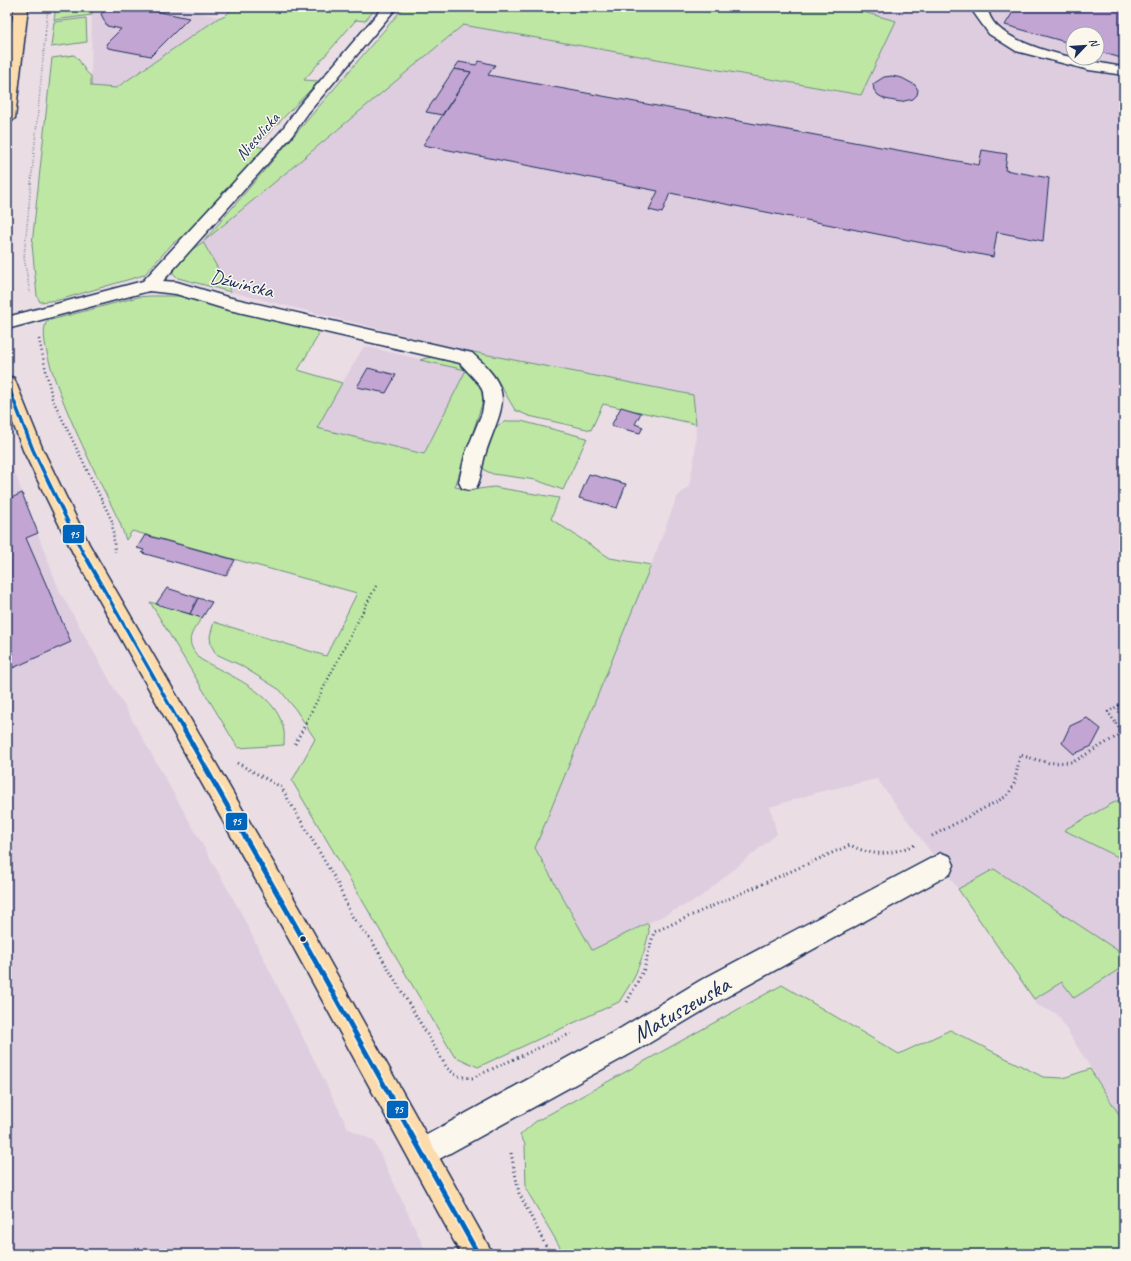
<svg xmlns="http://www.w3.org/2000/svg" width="1131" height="1261" font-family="Caveat,sans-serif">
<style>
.built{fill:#decddf;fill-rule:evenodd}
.green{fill:#bee7a3;stroke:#6c8b80}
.building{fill:#c2a5d2;stroke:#1b2f5e}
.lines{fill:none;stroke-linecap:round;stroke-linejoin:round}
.minor-casing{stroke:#1b2f5e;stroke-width:3}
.major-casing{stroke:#1b2f5e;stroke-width:3}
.path-far2{stroke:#1b2f5e;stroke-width:1.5;stroke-dasharray:0.5 2;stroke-linecap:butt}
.path-far1{stroke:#1b2f5e;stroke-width:2.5;stroke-dasharray:1 3;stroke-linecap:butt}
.path{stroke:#1b2f5e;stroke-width:3;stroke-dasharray:1 3.5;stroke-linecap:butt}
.minor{fill:#fbf7ec;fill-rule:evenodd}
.major{fill:#fcdcac;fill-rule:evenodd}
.bus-1-far1-casing{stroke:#fbf7ec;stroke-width:6}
.bus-1-casing{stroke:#fbf7ec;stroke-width:8}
.bus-1-far1{stroke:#0065bd;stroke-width:3.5}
.bus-1{stroke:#0065bd;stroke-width:5}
.bus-dot{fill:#1b2f5e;stroke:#fbf7ec;stroke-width:1.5}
.labels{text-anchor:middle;stroke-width:3;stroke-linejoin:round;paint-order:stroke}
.far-street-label{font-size:17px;fill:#1b2f5e;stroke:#fbf7ec}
.street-label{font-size:20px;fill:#1b2f5e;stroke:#fbf7ec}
.near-street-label{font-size:24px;fill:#1b2f5e;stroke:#fbf7ec}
.line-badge{stroke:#fbf7ec;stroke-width:1.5}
.badge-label{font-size:11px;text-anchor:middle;font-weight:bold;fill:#fff}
</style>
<rect width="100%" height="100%" fill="#eadee4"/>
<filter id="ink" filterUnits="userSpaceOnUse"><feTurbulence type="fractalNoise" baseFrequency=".025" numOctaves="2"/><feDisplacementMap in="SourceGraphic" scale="8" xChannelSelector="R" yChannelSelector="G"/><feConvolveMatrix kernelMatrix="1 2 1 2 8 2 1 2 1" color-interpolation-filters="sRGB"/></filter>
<g filter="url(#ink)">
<g class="built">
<polygon points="92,7 173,7 220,17 116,88 91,86"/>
<path d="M845,7H1124V1122L1057,1014L1037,1005L958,889L877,779L819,792L770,807L777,834L698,899L592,950L535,848L651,565L677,497L689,486L695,454L696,415L693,395L468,351L231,292L203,242L463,25L861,95L896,21ZM1073,34H1097V58H1073Z"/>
<polygon points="364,346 466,370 424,454 316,428"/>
<polygon points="7,452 59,590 240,911 348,1128 374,1141 427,1254 7,1254"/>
</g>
<g class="green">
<polygon points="56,7 92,7 92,15 54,20"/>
<path d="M234,7H377L365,21L356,20L304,80L319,81L256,146L265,148L190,232L173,243L144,275L59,300L40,302L37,296L32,244L52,58L74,55C82,61 83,71 91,76V86L116,88L220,17H224Z"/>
<polygon points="404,7 845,7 896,21 861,95 463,25 203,242 231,292 178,278 172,272 184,255 203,242"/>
<polygon points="86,18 87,42 51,47 54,22"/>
<path d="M150,296H180L216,306L315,328L318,331V336L298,370L342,383L317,428L424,454L466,370L420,360C435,354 457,359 470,370C479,378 482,391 483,401L455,487L471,490L494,487L559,498L551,519L610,558L651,565L535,848L592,950L648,923L649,932L644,952L634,978L619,1002L478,1067L454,1056L292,781L315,739L296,710L280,690L240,665L216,654L211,645L210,636L214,622L326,656L357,593L132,531L126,540L120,523C105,491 29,348 47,321L138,297Z"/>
<polygon points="468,351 693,395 696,424 603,404 591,430 529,416 515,410 495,376 483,361"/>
<path d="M508,421H521L587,438L563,490L536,480L493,474L486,471L481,465C487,445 486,427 508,421Z"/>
<path d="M150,602L202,618C189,635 185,642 200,659C228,675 275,692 283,727C285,732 284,739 284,745L238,748Z"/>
<polygon points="1124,797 1124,860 1064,830"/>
<polygon points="994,869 1117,950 1121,959 1121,968 1074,998 1062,982 1034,999 958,889"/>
<polygon points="782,985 899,1054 950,1030 1043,1077 1063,1078 1090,1069 1124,1122 1124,1254 564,1254 526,1189 525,1144 520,1135 535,1122"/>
</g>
<g class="building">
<polygon points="109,7 136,7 189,18 151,56 108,48 106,44 121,29 107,26 101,14"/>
<polygon points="1016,7 1124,7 1124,52 1121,58 1097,51 1097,34 1073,34 1073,44 1005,25"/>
<polygon points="479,61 495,65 488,75 979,165 982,150 1007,154 1005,170 1049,178 1043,241 997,232 993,257 670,193 662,213 649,210 658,191 423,145 471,72 454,69 459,62 476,65"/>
<polygon points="454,69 471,72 442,115 426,112"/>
<polygon points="892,76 902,78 915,85 918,90 917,95 913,99 900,102 885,99 878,95 874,90 873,84 884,77"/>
<polygon points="368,368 396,375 386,393 357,387"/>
<polygon points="621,407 641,413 635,424 643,427 640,433 611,426"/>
<polygon points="589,474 626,484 617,508 579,498"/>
<polygon points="22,493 38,533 26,538 71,642 13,668 7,654 9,644 7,640 7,500"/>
<polygon points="145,535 235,560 226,576 142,553 144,550 137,548"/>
<polygon points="167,588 198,598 190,614 156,604"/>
<polygon points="198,598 212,602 202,618 190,614"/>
<polygon points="1087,718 1101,729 1092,746 1074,754 1062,743 1070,726"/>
</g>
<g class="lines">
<g class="minor-casing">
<g id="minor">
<path d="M383,7H397L308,113L291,137L163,281L177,282L227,297L472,353C516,393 503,403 486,452C482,463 482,477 476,488L469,490L462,488L459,482L465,455L482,413L484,402L483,392L480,385L460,363L225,309L176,294L149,291L7,329V317L143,281L281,131L298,107Z"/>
<path d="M974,7H988C988,47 1094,62 1124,67V75L1089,70L1016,51L989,34L974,13Z"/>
<polygon points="941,853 950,856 954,865 950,874 721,1000 641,1048 432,1163 422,1168 412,1163 407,1153 412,1143 621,1028 701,980"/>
</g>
</g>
<g class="major-casing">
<g id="major">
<polygon points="14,7 28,7 15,118 12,121 7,123 7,62"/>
<polygon points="7,376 14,378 16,383 43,450 89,544 303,914 493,1254 461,1254 285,932 74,555 23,450 7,407"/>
</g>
</g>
<polyline class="path-far2" points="30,293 24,257 48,7"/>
<g class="path-far1">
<polyline points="39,339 52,398 112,521 115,552"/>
<polyline points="306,722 376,586"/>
<polyline points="1115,722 1108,712 1124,702"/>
</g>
<g class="path">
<polyline points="295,744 307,721"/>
<polyline points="237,763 281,787 337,882 351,915 373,943 447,1068 457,1076 472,1078 572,1033"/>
<polyline points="932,836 1007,796 1014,785 1020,755 1049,763 1073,762 1123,733 1114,721"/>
<path d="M627,1002L644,969L654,932L850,845C876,858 889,854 915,845"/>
<polyline points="511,1153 519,1193 550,1254"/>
</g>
<use href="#minor" class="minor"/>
<use href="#major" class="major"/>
<g class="bus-1-far1-casing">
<polyline id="bus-1-far1" points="7,383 33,450 81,549 179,722"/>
</g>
<g class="bus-1-casing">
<polyline id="bus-1" points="179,721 294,923 478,1254"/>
</g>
<use href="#bus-1-far1" class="bus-1-far1"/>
<use href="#bus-1" class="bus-1"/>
</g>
</g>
<circle class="bus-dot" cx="303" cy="939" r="3.5"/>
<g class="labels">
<g class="far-street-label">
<text transform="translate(257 136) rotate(-49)" y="6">Niesulicka</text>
</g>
<g class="street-label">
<text transform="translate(242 283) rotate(14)" y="7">Dźwińska</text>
</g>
<g class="near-street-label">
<text transform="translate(681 1009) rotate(-30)" y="8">Matuszewska</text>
</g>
</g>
<g class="line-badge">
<rect x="62" y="524" width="23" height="20" rx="4" fill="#0065bd"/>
<rect x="225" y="812" width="23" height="19" rx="4" fill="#0065bd"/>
<rect x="386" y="1100" width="23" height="19" rx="4" fill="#0065bd"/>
</g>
<g class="badge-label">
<text x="74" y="538">95</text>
<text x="236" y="825">95</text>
<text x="398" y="1113">95</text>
</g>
<rect width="1131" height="1261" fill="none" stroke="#fbf7ec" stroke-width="24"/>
<rect x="12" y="12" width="1107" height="1237" fill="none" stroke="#1b2f5e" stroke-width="1.5" filter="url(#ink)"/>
<g transform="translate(1085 46) rotate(65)"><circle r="19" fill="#fbf7ec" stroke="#a1a7b3"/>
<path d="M0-3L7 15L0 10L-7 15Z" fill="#1b2f5e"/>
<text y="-6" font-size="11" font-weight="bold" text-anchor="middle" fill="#1b2f5e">N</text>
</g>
</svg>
